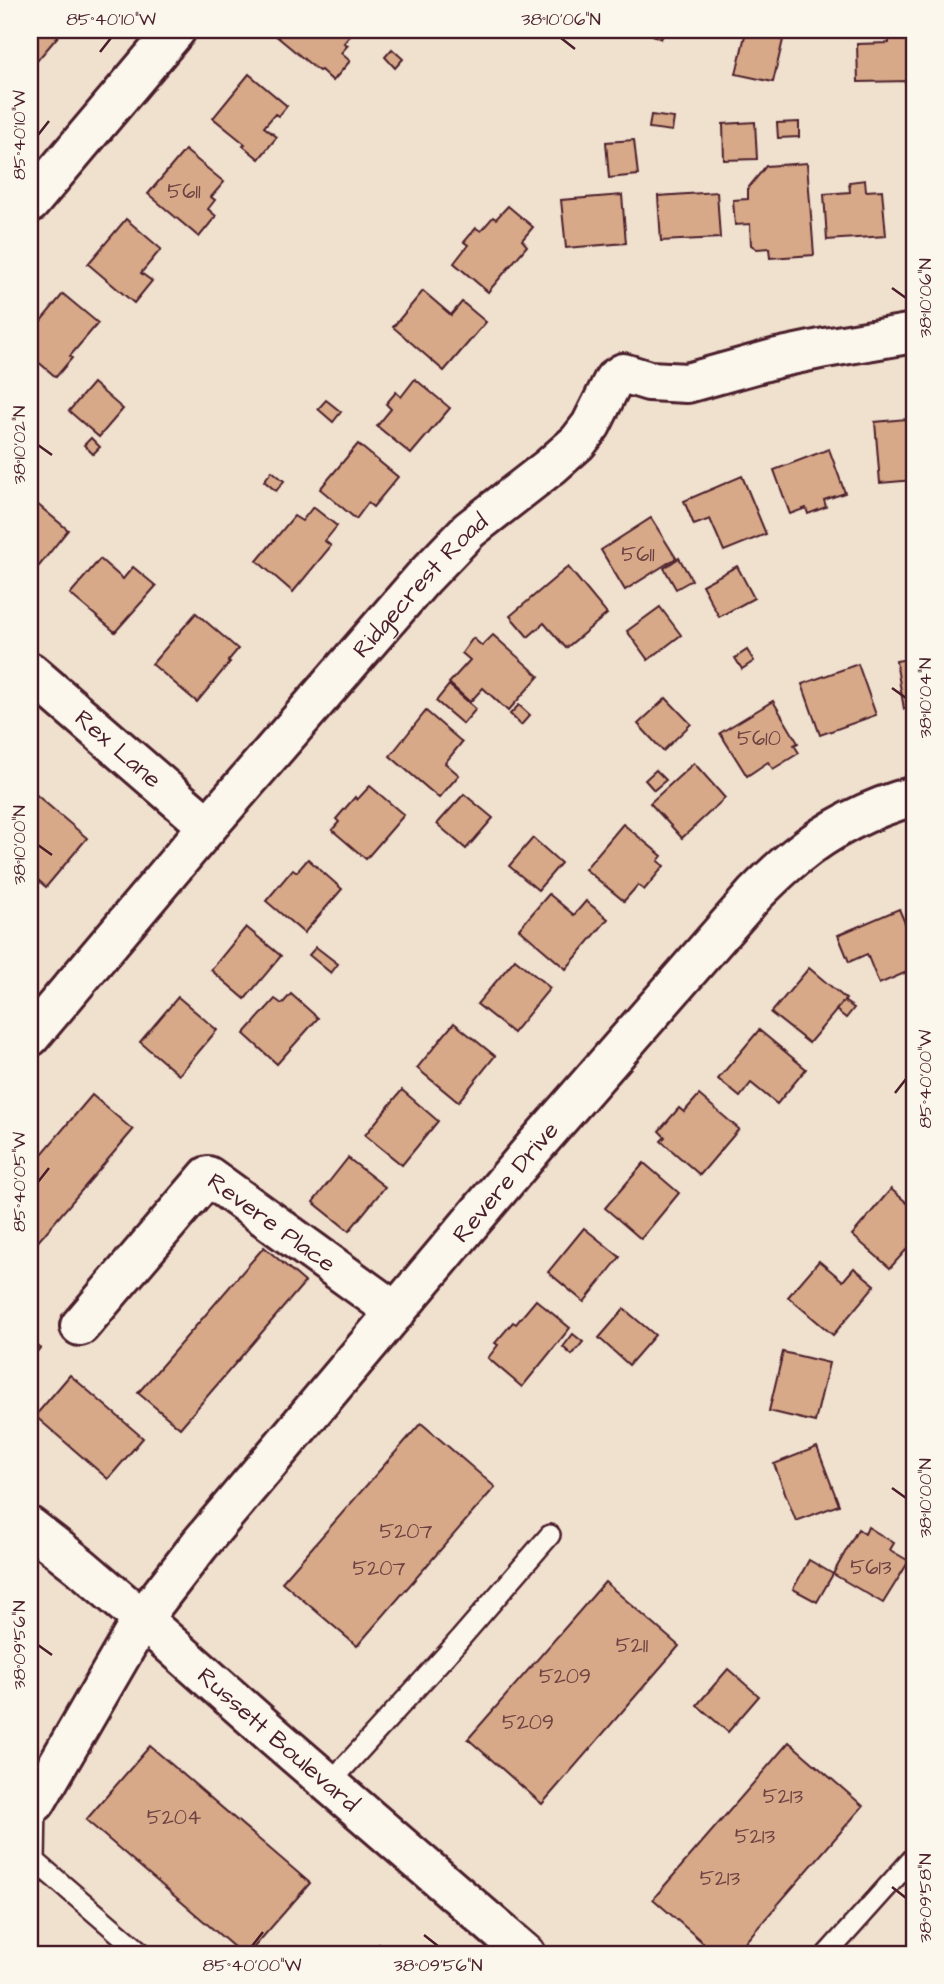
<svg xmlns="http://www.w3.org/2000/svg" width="944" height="1984" font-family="'Architects Daughter',sans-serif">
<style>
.building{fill:#d7a989;stroke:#4a1f2b;stroke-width:2}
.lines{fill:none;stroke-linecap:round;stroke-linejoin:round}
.lane-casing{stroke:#4a1f2b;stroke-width:24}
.street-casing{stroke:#4a1f2b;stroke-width:44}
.lane{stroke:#fbf7ec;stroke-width:19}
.street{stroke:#fbf7ec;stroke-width:38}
.ticks{fill:none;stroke:#4a1f2b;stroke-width:2.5}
.labels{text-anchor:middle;stroke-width:7;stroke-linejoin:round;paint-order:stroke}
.number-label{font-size:21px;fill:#6d4242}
.street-label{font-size:24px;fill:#4a1f2b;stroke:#fbf7ec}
.neatline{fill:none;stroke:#4a1f2b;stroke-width:2.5}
.ticks-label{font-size:18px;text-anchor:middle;fill:#4a1f2b}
</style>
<rect width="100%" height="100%" fill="#f0e0ce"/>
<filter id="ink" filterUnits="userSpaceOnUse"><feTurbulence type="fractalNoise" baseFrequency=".0143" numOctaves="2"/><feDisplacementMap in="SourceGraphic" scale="14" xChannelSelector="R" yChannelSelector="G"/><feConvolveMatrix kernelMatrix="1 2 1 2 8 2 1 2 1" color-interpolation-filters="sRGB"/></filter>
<g filter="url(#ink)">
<g class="building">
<polygon points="30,30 53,30 59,35 30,69"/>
<polygon points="269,30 355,30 344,43 348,45 341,53 350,61 333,81 321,70 319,71 316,69"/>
<polygon points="643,30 666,30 661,39"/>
<polygon points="888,30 914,30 914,85 910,85 910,81 858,82 857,44 889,43"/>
<polygon points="746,31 783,40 773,82 736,74"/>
<polygon points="392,49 403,59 395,68 385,57"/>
<polygon points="249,74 287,106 279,116 275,114 264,127 277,137 259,159 243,146 245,144 213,118"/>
<polygon points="651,115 674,118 672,131 649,128"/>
<polygon points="755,122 757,159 724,160 723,124"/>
<polygon points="799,122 799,137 778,138 777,123"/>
<polygon points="634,140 638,175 609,178 606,142"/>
<polygon points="185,150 224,182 211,197 215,200 208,209 216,216 199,237 148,194"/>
<polygon points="807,163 814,255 770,258 769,248 757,249 751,245 750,224 735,225 733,200 748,199 748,188 766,166"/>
<polygon points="865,180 866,191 882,190 886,236 827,240 824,194 850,192 849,182"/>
<polygon points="717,192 720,238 661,241 658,196"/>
<polygon points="622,195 626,243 566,248 561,200"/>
<polygon points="914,196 914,244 911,197"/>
<polygon points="508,206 533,227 522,240 527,246 488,292 454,263 468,245 464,242 476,228 481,231 493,217 496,219"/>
<polygon points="126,219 161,249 141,273 152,281 134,303 88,264"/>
<polygon points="423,291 451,315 462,302 486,322 444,371 393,327"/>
<polygon points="63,294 98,323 70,356 72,358 56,377 30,355 30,334"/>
<polygon points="415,379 450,408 411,454 377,426 391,409 386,404 396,392 401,397"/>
<polygon points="93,383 123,409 99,437 69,411"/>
<polygon points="326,400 341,412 333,422 318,409"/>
<polygon points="906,419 907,435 914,435 914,480 880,483 875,422"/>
<polygon points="91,438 100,447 93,454 84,445"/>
<polygon points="358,444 398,477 373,507 368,503 356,519 320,489"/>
<polygon points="829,449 845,493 824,500 826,507 808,514 806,508 790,514 774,470"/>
<polygon points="272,471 284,481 276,491 264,481"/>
<polygon points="742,476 766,534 724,551 710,519 694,525 684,501"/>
<polygon points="30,498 68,530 39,566 30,559"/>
<polygon points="313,507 337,526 325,541 331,546 293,592 257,561 294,516 302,521"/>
<polygon points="651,518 676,558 625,590 601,550"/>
<polygon points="679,558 692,580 676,589 664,568"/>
<polygon points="100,559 123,579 133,567 156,586 115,632 70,594"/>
<polygon points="737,566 754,598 719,617 702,585"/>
<polygon points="568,567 607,614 566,648 544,623 528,637 510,616"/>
<polygon points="660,607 681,635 648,660 627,631"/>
<polygon points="196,613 238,649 228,661 230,662 197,702 152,664"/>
<polygon points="493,635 539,676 508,711 483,688 470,702 449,683 470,660 462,653 473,638 482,646"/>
<polygon points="747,650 754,661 742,669 735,658"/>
<polygon points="914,658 914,707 904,709 896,661"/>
<polygon points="858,664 876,715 820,735 802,684"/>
<polygon points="449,685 476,709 463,724 436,701"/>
<polygon points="666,698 691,724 663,751 638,724"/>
<polygon points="773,701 798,743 794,745 799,753 773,769 768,762 747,776 720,733"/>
<polygon points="519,705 530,715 521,725 510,714"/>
<polygon points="426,711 462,742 445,763 459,775 439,798 390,756"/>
<polygon points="694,763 725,798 682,838 650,803"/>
<polygon points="656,770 666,780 654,790 645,780"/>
<polygon points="370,786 404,815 366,859 332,830 339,822 336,819 355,797 357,800"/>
<polygon points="33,792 87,838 46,887 30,873 30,797"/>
<polygon points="464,794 493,818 466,849 437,824"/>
<polygon points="623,824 662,856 658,861 664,866 644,890 638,885 624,901 585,869"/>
<polygon points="533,838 561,863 538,890 509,866"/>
<polygon points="308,859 342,889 304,933 266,901 293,869 297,872"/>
<polygon points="549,894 574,915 586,901 608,919 566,969 519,929"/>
<polygon points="899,909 914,944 914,969 879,984 867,954 849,962 838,935"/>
<polygon points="246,927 281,956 245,999 211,970"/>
<polygon points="316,947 338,964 331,973 309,955"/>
<polygon points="515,959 550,988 513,1033 477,1004"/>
<polygon points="809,968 846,999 809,1043 771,1013"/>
<polygon points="291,994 318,1018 277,1064 244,1034 275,999 282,1004"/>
<polygon points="178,997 217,1030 179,1075 140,1042"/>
<polygon points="844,1001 854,1008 846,1018 836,1010"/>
<polygon points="454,1023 495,1056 458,1102 417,1068"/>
<polygon points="759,1030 806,1069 777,1104 751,1083 740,1097 718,1079"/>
<polygon points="402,1090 438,1121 402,1165 365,1135"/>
<polygon points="92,1095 133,1130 30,1251 30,1168"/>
<polygon points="699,1095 739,1129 700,1175 661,1141 665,1137 659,1131 679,1108 684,1112"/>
<polygon points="348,1158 385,1187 349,1231 313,1202"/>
<polygon points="644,1163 679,1193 641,1239 605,1208"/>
<polygon points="891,1189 914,1209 914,1254 912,1256 906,1250 890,1268 852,1235"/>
<polygon points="584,1228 620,1257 584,1302 548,1272"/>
<polygon points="264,1247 305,1282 180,1428 138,1393"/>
<polygon points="819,1261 843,1281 854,1268 875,1285 833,1335 788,1297"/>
<polygon points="536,1300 570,1328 522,1387 488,1358 498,1345 495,1343 513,1322 516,1324"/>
<polygon points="624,1309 655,1335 629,1365 599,1338"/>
<polygon points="573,1334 583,1342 572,1355 563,1347"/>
<polygon points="30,1339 40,1348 30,1360"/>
<polygon points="783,1352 829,1363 815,1422 769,1411"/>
<polygon points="70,1375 143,1438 108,1479 35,1416"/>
<polygon points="421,1423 495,1487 357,1646 282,1582"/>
<polygon points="817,1447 839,1505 796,1521 774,1464"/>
<polygon points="868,1527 894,1543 890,1550 909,1561 883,1603 833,1574 858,1529 865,1534"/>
<polygon points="809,1560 833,1574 817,1602 793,1589"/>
<polygon points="605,1582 679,1646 542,1804 468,1739"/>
<polygon points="728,1669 759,1696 728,1732 697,1705"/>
<polygon points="789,1742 863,1806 735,1954 716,1954 653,1899"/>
<polygon points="150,1746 310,1883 248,1954 242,1954 86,1820"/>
<polygon points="379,1944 392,1954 370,1954"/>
</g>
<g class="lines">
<g class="lane-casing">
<g id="lane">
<polyline points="329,1784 447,1654 550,1535"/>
<polyline points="36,1802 35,1861 143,1954"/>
<polyline points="827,1954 914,1857"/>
</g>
</g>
<g class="street-casing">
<g id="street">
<polyline points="30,203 176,30"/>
<path id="s1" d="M30,672L208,826"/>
<path id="s2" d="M30,1037L208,826L423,578L469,530L551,466L578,442L591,425L614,379L623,373L649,381L687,383L777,358L825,348L914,333"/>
<path id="s3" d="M80,1326L208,1176L396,1312"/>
<path id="s4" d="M30,1527L80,1566L142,1619L275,1737L526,1954"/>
<path id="s5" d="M36,1802L142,1619L200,1544L536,1145L755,894C768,881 781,868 795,857C829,829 871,808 914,796"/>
</g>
</g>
<use href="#lane" class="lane"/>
<use href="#street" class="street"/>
</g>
</g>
<path class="ticks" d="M561,38L575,49M100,52L111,38M38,135L49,121M892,288L906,298M38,445L52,455M892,688L906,698M38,845L52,855M895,1093L906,1079M38,1182L49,1168M892,1488L906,1498M38,1645L52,1655M892,1887L906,1898M424,1935L438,1946M252,1946L263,1932"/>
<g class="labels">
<g class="number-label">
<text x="184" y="198">5611</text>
<text x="638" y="561">5611</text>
<text x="759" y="745">5610</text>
<text x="406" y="1538">5207</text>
<text x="871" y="1574">5613</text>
<text x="379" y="1575">5207</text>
<text x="632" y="1652">5211</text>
<text x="565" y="1683">5209</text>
<text x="528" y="1729">5209</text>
<text x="783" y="1803">5213</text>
<text x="174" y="1824">5204</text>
<text x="755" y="1843">5213</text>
<text x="720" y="1885">5213</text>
</g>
<g class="street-label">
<text dy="8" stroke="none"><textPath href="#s2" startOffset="597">Ridgecrest Road</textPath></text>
<text dy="8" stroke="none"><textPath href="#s1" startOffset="117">Rex Lane</textPath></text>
<text dy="8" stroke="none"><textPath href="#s5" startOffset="780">Revere Drive</textPath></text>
<text dy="8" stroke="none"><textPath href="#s3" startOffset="276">Revere Place</textPath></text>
<text dy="8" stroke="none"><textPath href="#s4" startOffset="327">Russett Boulevard</textPath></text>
</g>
</g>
<rect width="944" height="1984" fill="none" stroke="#fbf7ec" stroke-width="77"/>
<rect x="38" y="38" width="868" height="1908" class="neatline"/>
<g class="ticks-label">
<text x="111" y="25">85°40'10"W</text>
<text x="561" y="25">38°10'06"N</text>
<text transform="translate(19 135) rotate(-90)" y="6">85°40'10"W</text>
<text transform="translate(925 298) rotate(-90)" y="6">38°10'06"N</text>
<text transform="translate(19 445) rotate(-90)" y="6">38°10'02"N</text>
<text transform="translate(925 698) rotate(-90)" y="6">38°10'04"N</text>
<text transform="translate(19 845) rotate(-90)" y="6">38°10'00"N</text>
<text transform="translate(925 1079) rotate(-90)" y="6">85°40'00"W</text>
<text transform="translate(19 1182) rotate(-90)" y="6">85°40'05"W</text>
<text transform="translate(925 1498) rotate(-90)" y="6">38°10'00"N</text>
<text transform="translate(19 1645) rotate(-90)" y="6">38°09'56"N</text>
<text transform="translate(925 1898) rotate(-90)" y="6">38°09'58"N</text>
<text x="252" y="1971">85°40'00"W</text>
<text x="438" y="1971">38°09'56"N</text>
</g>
</svg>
